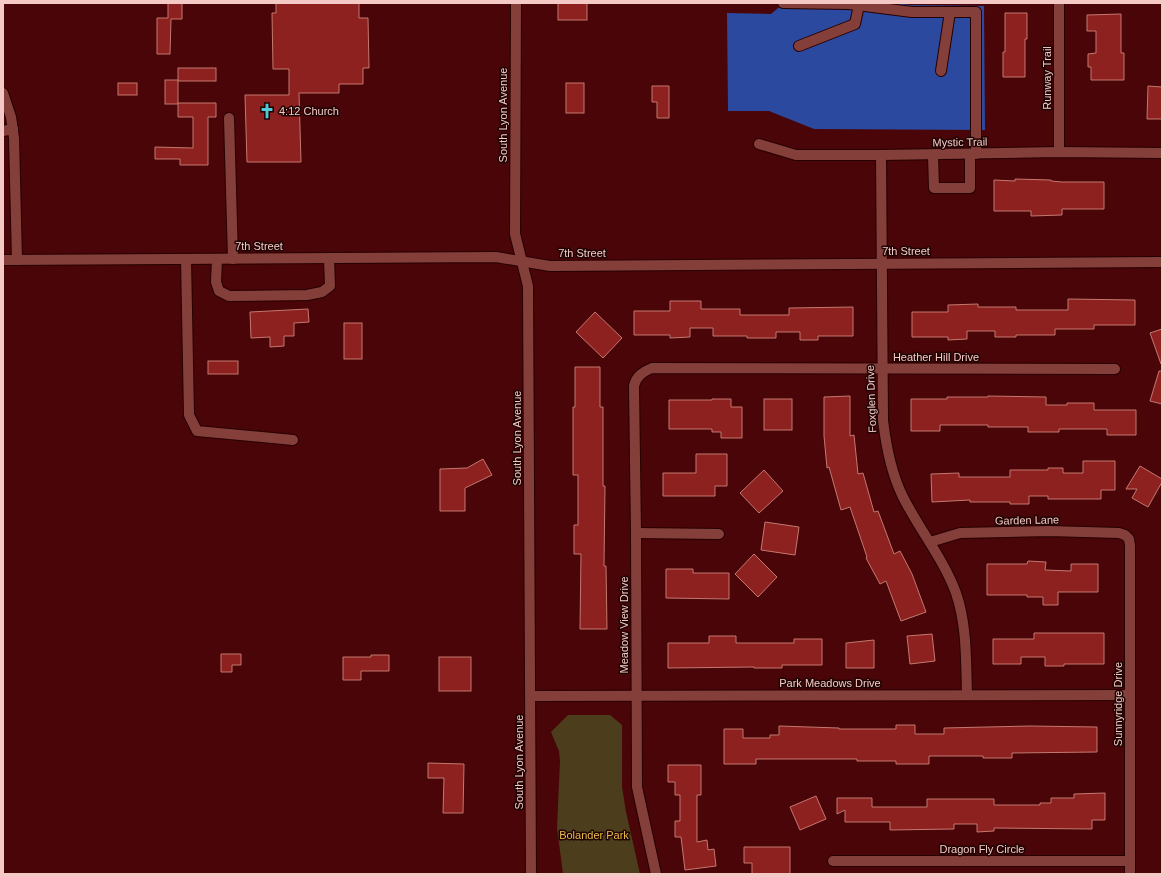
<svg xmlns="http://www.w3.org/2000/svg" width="1165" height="877" font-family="Arial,sans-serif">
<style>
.green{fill:#4c3e1d}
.water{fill:#2b499f}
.building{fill:#8d2120;stroke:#c47870}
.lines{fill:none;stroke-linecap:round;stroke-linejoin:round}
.minor-casing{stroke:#260000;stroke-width:12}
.minor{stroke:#853f3a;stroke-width:10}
.labels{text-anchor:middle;stroke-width:3;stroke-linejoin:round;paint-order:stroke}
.street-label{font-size:11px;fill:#f5cac6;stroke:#1e0403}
.poi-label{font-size:11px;fill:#f5cac6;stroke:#1e0403;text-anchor:start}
.park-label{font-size:11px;fill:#eabb49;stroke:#1e0403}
</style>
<rect width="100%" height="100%" fill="#490507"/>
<polygon class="green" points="568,715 610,715 622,725 622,787 626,812 640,874 563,874 557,828 560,761 559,751 551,732"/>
<polygon class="water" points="784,3 894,3 910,5 984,6 985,130 814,129 769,111 728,111 727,13 771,14"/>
<g class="building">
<polygon points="168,3 182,3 182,19 171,19 170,54 157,54 157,18 168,18"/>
<polygon points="276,3 359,3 359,18 368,18 369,68 363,68 363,84 339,84 339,93 299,93 301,162 247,162 245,95 289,95 289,69 273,69 272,13 276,13"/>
<rect x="558" y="3" width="29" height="17"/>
<polygon points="1005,13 1027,13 1027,39 1025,39 1025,77 1003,77 1003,52 1005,52"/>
<polygon points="1121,14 1121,53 1124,53 1124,80 1091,80 1091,67 1088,67 1088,54 1096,53 1096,31 1087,31 1087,15"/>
<rect x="178" y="68" width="38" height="13"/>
<rect x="165" y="80" width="13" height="24"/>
<rect x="118" y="83" width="19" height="12"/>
<rect x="566" y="83" width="18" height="30"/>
<polygon points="652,86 669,86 669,118 657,118 657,102 652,102"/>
<polygon points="1148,86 1162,87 1162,119 1147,119"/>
<polygon points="178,103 216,103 216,117 208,117 208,165 180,165 180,159 155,159 155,147 193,148 193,117 178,117"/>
<polygon points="1015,179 1051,180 1051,181 1062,182 1104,182 1104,209 1062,209 1062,215 1031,216 1031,211 994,211 994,180 1015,181"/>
<polygon points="1068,299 1135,300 1135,325 1094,325 1094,329 1055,329 1055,335 1016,335 1016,337 995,337 995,331 967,331 967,339 948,340 948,337 912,337 912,312 948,312 948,305 978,304 978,307 1016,307 1016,310 1068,310"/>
<polygon points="670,301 701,301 701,309 740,309 740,315 789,315 789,308 853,307 853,336 818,336 818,340 800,340 800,332 776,332 776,338 747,338 747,336 713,336 713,328 690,328 690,337 670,338 670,335 634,335 634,311 670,311"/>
<polygon points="308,309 309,322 294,323 294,336 284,336 284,346 270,347 270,337 251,338 250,312"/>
<polygon points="595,312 622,338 603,358 576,332"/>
<rect x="344" y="323" width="18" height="36"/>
<polygon points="1162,329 1162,364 1161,364 1150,333"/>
<rect x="208" y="361" width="30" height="13"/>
<polygon points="575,367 600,367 600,407 603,407 603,486 605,486 604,566 606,566 607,629 580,629 581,554 574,554 574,525 578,525 578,475 573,475 573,407 575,407"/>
<polygon points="1159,371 1162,371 1162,404 1150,401"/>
<polygon points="850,396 850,436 854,435 858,474 863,473 874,512 878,511 894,554 900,551 912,574 926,612 901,621 886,581 880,584 866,558 867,557 850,507 841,510 829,467 827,468 824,436 824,397"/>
<polygon points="988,396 1046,397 1046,405 1067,405 1067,403 1094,403 1094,410 1136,410 1136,435 1107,435 1107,429 1059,429 1059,432 1028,432 1028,427 988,427 988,425 940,425 940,431 911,431 911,399 947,399 947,397 988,397"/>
<polygon points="712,399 731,399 731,407 742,407 742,438 721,438 721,432 712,432 712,429 669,429 669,400 712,400"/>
<rect x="764" y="399" width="28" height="31"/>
<polygon points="696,454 727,454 727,486 715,486 715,496 663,496 663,473 696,473"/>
<polygon points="483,459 492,475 465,488 465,511 440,511 440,469 467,468"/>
<polygon points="1083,461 1115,461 1115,490 1101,490 1101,499 1048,499 1048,496 1029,496 1029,504 1010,504 1010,502 970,502 970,500 932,502 931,474 959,473 959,477 1010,477 1010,470 1048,470 1048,468 1063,468 1063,473 1083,473"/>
<polygon points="1140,466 1162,479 1162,482 1148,507 1132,498 1137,489 1126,489"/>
<polygon points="764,470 783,491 759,513 740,493"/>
<polygon points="765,522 799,527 795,555 761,550"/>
<polygon points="754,554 777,577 758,597 735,574"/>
<polygon points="1028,561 1046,562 1045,570 1071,571 1071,564 1098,564 1098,592 1058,592 1058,605 1043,605 1043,597 1027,597 1027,595 987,595 987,564 1027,564"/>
<polygon points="666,569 693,569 693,573 729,573 729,599 666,598"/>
<polygon points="1034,633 1104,633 1104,664 1064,664 1064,666 1045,666 1045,657 1021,657 1021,664 993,664 993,639 1034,639"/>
<polygon points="932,634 935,661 910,664 907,636"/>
<polygon points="709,636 736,636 736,643 794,643 794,639 822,639 822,665 782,665 782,668 754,668 754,667 668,668 668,643 709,643"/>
<polygon points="874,640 874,668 846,668 846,643"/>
<polygon points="221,654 241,654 241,665 232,665 232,672 221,672"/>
<polygon points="371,655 389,655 389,671 361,671 361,680 343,680 343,657 371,657"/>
<rect x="439" y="657" width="32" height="34"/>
<polygon points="896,725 915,725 915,734 944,734 944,728 1030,726 1097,727 1097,752 1012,753 1012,758 983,758 983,756 929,756 929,764 896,764 896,761 857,761 857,759 756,759 756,764 724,764 724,729 743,729 743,738 770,738 770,735 779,735 779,726 839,728 839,729 896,729"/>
<polygon points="428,763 464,764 463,813 443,813 444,778 428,778"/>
<polygon points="668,765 701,765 701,795 697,795 697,842 707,840 708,850 714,849 716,866 685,870 681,837 675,837 675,821 680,821 680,795 675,795 675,782 668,782"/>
<polygon points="1105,793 1105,820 1092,820 1092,829 994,828 994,831 977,832 977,824 954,824 954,829 890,830 890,822 845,822 845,810 837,814 837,798 872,798 872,807 927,807 927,799 994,799 994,805 1040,805 1040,803 1051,803 1051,798 1074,798 1074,794"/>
<polygon points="816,796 826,819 800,830 790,807"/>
<polygon points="744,847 790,847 790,874 752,874 752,863 744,863"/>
</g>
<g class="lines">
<g class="minor-casing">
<g id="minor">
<polyline points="516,3 515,234 528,286 531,874"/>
<polyline points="783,3 849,4 912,12 976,12 976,154"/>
<polyline points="1059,3 1059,152"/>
<polyline points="799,46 855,24 859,5"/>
<polyline points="941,71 950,12"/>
<polyline points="3,93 11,117 14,138 17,260"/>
<polyline points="229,118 233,259"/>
<polyline points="3,131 13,129"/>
<polyline points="759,144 796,155 881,155 1059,152 1162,153"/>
<path d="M881,155L883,420C886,446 891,473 903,497C919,529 943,558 956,593C967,625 966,661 967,695"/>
<polyline points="933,155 934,188 970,188 970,154"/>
<polyline points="186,259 189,415 197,431 293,440"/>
<polyline points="217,259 216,282 219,291 229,296 307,295 322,292 330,286 329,258"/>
<polyline points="3,260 496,257 550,266 1162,262"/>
<polyline points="636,533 719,534"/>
<polyline points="930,542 960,533 1049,531 1119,533 1125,535 1129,539 1130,545 1130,874"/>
<polyline points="530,696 1129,695"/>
<polyline points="833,861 1130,861"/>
<path d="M656,874L637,787L636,533L634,386C636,376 643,372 652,368L1115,369"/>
</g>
</g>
<use href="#minor" class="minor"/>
</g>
<defs>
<g id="church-bare" transform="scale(1.2)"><path d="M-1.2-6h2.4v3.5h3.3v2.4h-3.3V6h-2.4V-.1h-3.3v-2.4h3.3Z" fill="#52cbd9" stroke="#1e0403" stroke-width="2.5" paint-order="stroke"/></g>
</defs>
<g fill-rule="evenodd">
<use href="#church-bare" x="267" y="111"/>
</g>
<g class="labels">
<g class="street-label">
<text transform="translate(1047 78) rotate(-90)" y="4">Runway Trail</text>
<text transform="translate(503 115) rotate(-90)" y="4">South Lyon Avenue</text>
<text transform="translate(960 142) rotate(-1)" y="4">Mystic Trail</text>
<text x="259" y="250">7th Street</text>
<text x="906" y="255">7th Street</text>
<text x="582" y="257">7th Street</text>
<text x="936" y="361">Heather Hill Drive</text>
<text transform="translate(871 399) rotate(-92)" y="4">Foxglen Drive</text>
<text transform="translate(517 438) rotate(-90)" y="4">South Lyon Avenue</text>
<text transform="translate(1027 520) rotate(-1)" y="4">Garden Lane</text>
<text transform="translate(624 625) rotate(-90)" y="4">Meadow View Drive</text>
<text x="830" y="687">Park Meadows Drive</text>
<text transform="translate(1118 704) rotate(-90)" y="4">Sunnyridge Drive</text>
<text transform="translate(519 762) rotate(-90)" y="4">South Lyon Avenue</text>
<text x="982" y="853">Dragon Fly Circle</text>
</g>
<g class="poi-label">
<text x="279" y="115">4:12 Church</text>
</g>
<g class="park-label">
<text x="594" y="839">Bolander Park</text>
</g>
</g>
<rect width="1165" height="877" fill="none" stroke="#f5cac6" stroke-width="8"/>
</svg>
